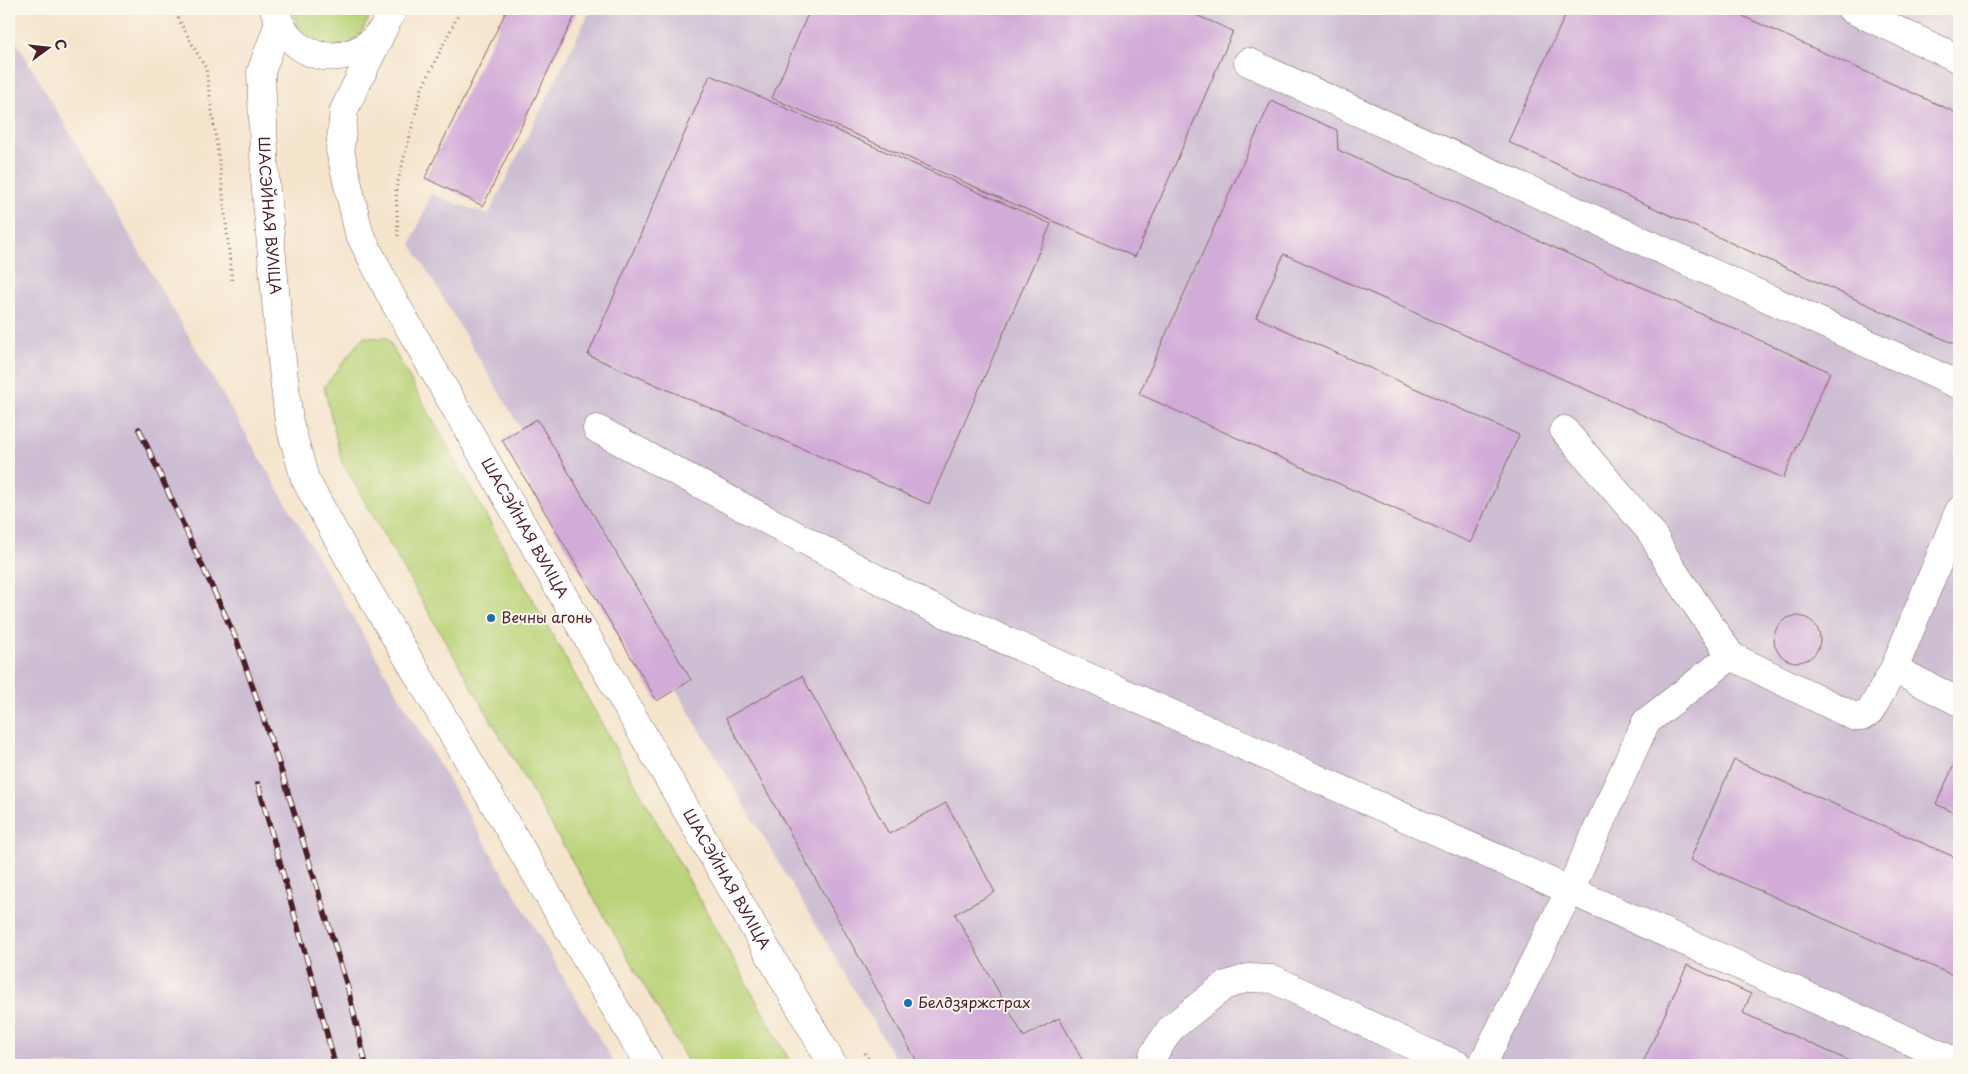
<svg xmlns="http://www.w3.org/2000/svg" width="1968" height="1074" font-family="'Playpen Sans',sans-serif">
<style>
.industrial{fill:#cdbed3}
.green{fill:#bad378;stroke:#827952}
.building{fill:#d2acd8}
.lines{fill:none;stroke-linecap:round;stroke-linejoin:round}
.minor-casing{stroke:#866463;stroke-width:29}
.path{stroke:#866463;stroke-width:3;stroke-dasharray:1 4;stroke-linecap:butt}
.minor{stroke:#fff;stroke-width:28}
.rail-casing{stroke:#4a1f2b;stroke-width:5.5}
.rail{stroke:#fbf7ec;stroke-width:4;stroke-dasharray:11;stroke-linecap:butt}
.poi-dot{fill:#1f6fb2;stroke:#fbf7ec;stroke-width:2}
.labels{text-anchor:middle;stroke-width:4;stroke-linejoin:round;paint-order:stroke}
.street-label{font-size:15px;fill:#4a1f2b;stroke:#fbf7ec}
.poi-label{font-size:15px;fill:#4a1f2b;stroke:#fbf7ec;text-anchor:start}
</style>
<rect width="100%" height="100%" fill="#fbf7ec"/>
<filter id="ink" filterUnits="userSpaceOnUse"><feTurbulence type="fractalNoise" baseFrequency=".02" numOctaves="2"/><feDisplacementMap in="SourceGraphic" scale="10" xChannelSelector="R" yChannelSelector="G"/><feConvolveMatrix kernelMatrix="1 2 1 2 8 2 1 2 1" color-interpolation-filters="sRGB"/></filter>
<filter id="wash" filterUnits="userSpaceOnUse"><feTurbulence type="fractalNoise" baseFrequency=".0096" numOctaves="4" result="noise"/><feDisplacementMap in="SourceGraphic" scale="20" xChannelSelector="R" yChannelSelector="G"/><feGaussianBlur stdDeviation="1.12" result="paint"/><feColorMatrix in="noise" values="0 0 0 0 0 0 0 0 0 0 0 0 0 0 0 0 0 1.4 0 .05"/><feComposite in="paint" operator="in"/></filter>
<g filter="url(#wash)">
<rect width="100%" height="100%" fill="#f5e4cc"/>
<g class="industrial">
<polygon points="591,9 1959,9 1959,1065 899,1065 411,244 431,194 488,215"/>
<polygon points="9,29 488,848 615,1065 9,1065"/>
</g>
<g class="green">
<polygon points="294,9 370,9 371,14 360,35 345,45 326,46 310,40 297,25"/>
<polygon points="363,337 387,338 792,1065 690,1065 342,462 324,387"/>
</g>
<g id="blocks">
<g class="building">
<polygon points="507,9 578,9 483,206 425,178"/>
<polygon points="810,9 1182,9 1233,31 1135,257 772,98"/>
<polygon points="1568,9 1727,9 1959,114 1959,346 1508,142"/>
<polygon points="710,75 1051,224 929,504 588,355"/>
<polygon points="1271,101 1337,130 1338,150 1830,372 1783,478 1284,254 1256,317 1519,435 1471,543 1139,394"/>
<polygon points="537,419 691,680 657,701 502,440"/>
<circle cx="1797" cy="639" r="23"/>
<polygon points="802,676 889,834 946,803 995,892 955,914 1024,1037 1059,1018 1085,1065 919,1065 726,718"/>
<polygon points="1959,754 1959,815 1936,804"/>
<polygon points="1734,760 1959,859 1959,978 1690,860"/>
<polygon points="1687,965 1751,994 1743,1013 1858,1065 1642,1065"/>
</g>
</g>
</g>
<g filter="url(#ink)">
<use href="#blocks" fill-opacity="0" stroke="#866463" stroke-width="1"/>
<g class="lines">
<g class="minor-casing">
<g id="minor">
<path d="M274,9C278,20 283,31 291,39C316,66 358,60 379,33"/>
<path id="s1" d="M393,9L344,110L340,150L359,233L391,296L833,1065"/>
<polyline points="1851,9 1959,59"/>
<path id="s2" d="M279,23L261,72L265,179L279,334L289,422L305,479L348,557L649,1065"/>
<polyline points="1248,62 1959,385"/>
<polyline points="597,429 928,606 1959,1063"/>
<polyline points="1564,430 1651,532 1670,566 1731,656"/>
<polyline points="1894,669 1959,702"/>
<polyline points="1151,1065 1153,1055 1171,1028 1224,986 1248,978 1273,979 1428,1053 1458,1065"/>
<polyline points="1482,1065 1570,890 1646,722 1731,656 1855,717 1861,717 1870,712 1894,669 1959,511"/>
</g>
</g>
<g class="path">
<polyline points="173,9 206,69 221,175 232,281"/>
<polyline points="398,236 396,189 422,88 461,9"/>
<polyline points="865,1053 872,1065"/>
</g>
<use href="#minor" class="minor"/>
<g class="rail-casing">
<g id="rail">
<polyline points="139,429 237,641 283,776 348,989 366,1065"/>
<polyline points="258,784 319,1003 335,1065"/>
</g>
</g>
<use href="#rail" class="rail"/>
</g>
</g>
<g class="poi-dot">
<circle cx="491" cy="618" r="5"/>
<circle cx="908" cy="1003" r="5"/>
</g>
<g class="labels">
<g class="street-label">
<text dy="5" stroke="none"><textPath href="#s2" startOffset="196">ШАСЭЙНАЯ ВУЛІЦА</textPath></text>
<text dy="5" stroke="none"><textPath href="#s1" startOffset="576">ШАСЭЙНАЯ ВУЛІЦА</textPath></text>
<text dy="5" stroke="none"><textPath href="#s1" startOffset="981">ШАСЭЙНАЯ ВУЛІЦА</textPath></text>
</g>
<g class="poi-label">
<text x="501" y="623">Вечны агонь</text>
<text x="918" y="1008">Белдзяржстрах</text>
</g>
</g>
<rect width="1968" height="1074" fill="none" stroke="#fbf7ec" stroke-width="30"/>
<g transform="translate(48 48) rotate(75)" stroke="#fbf7ec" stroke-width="4" paint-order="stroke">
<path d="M0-4L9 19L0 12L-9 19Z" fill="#4a1f2b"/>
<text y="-8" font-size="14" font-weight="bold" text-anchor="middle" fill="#4a1f2b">С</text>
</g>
</svg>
